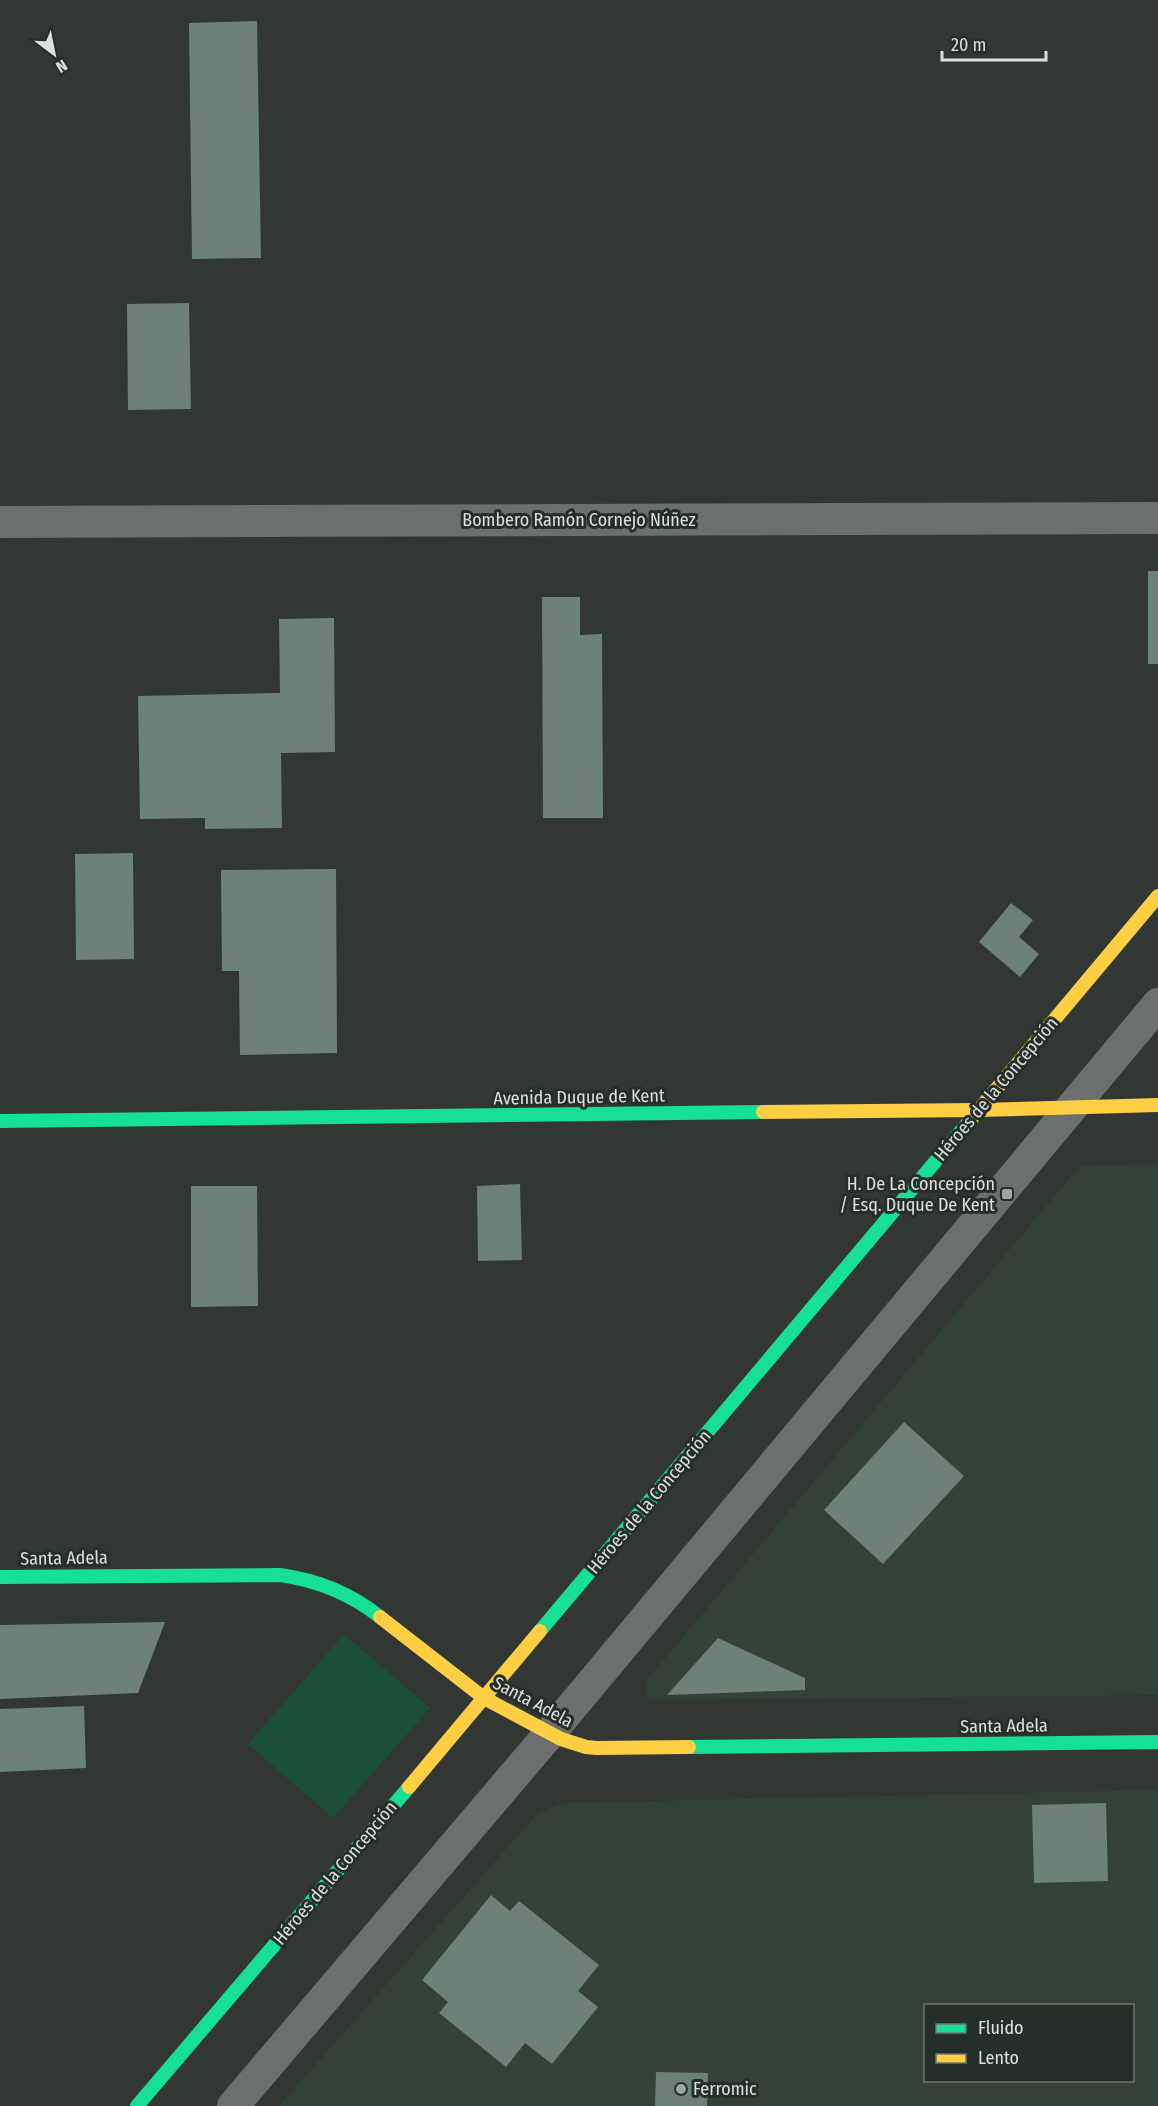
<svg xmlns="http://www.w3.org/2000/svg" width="1158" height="2106" font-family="'Fira Sans Condensed',sans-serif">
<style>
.built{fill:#334139;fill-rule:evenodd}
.green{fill:#1b4f39}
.building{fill:#6c8177}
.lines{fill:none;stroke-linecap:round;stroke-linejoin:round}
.street{stroke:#6b6f6d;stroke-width:32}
.fast{stroke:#16e098;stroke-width:14}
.slow{stroke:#ffcf43;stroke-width:14}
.poi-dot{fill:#a0a6a2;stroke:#262e2a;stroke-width:2}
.labels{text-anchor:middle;stroke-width:6;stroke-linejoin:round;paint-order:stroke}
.street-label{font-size:18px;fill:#dbe1de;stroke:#262e2a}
.poi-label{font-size:18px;fill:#dbe1de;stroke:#262e2a;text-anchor:end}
</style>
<rect width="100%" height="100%" fill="#323734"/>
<g class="built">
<polygon points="1158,1164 1158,1695 648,1700 646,1681 1080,1166"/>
<path d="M1158,1790V2106H279L537,1814L562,1803ZM926,2006H1132V2080H926Z"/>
</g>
<polygon class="green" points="344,1634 430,1708 333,1818 248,1744"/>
<g class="building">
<polygon points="257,21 261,258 192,259 189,23"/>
<polygon points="189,303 191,409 128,410 127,304"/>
<rect x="1148" y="571" width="10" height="93"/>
<polygon points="542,597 580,597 580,635 602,634 603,818 543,818"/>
<polygon points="334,618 335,752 281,753 282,828 205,829 205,818 140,819 138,696 280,693 279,619"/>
<polygon points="133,853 134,959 76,960 75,854"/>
<polygon points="336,869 337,1053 240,1055 239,971 222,971 221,870"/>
<polygon points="1011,903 1033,920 1019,937 1039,954 1020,977 979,942"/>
<polygon points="520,1184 522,1260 478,1261 477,1186"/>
<polygon points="191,1186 257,1186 258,1306 191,1307"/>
<polygon points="904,1422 964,1476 883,1564 824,1510"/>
<polygon points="165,1622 138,1693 0,1699 0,1625"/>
<polygon points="718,1638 805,1678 805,1690 667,1695"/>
<polygon points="84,1706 86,1768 0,1772 0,1709"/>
<polygon points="1106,1803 1108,1881 1034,1883 1032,1805"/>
<polygon points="491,1895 510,1911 519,1901 599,1965 578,1991 598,2007 552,2064 525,2043 506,2067 439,2013 448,2002 422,1980"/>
<polygon points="656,2072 708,2073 707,2106 655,2106"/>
</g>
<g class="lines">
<g class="street">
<polyline points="0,522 1158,518"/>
<polyline points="233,2106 550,1733 1158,1004"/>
</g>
<g class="fast">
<polyline points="0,1121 763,1112"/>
<path d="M0,1577L280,1575C317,1580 350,1593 380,1617"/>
<polyline points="540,1631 972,1118"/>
<polyline points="689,1747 1158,1742"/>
<polyline points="137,2106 409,1787"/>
</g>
<g class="slow">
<polyline points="763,1112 978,1110 1158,1105"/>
<polyline points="972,1118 1158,896"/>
<polyline points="380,1617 484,1698 561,1739 586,1747 597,1748 689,1747"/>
<polyline points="409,1787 540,1631"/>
</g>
</g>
<g class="poi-dot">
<rect x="1001" y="1188" width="12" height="12" rx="3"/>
<circle cx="681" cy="2089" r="6"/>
</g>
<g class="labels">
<g class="street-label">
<text x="579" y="526">Bombero Ramón Cornejo Núñez</text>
<text transform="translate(996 1089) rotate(-50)" y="6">Héroes de la Concepción</text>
<text transform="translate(579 1097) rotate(-1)" y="6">Avenida Duque de Kent</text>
<text transform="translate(649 1502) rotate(-50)" y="6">Héroes de la Concepción</text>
<text transform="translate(64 1558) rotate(-1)" y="6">Santa Adela</text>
<text transform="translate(533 1702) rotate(28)" y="6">Santa Adela</text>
<text transform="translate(1004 1726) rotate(-1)" y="6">Santa Adela</text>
<text transform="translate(335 1873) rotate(-50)" y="6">Héroes de la Concepción</text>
</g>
<g class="poi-label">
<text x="995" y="1190">H. De La Concepción<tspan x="995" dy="21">/ Esq. Duque De Kent</tspan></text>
<text x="693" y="2095" text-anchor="start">Ferromic</text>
</g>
</g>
<rect x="924" y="2004" width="210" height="78" fill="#262e2a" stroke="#6e7672" stroke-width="1.5"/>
<rect x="936" y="2024" width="30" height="9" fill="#16e098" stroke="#6e7672" stroke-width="1.5"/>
<text x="978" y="2034" font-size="18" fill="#dbe1de">Fluido</text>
<rect x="936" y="2054" width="30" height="9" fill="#ffcf43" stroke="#6e7672" stroke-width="1.5"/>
<text x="978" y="2064" font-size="18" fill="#dbe1de">Lento</text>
<g transform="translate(54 54) rotate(148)" stroke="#262e2a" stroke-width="4.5" paint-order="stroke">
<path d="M0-4.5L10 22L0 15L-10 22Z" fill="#dbe1de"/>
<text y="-9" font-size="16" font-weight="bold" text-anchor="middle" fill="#dbe1de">N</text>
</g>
<path d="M942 51v9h104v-9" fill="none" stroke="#dbe1de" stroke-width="3"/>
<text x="951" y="51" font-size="18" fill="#dbe1de" stroke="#262e2a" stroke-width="4.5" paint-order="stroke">20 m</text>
</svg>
